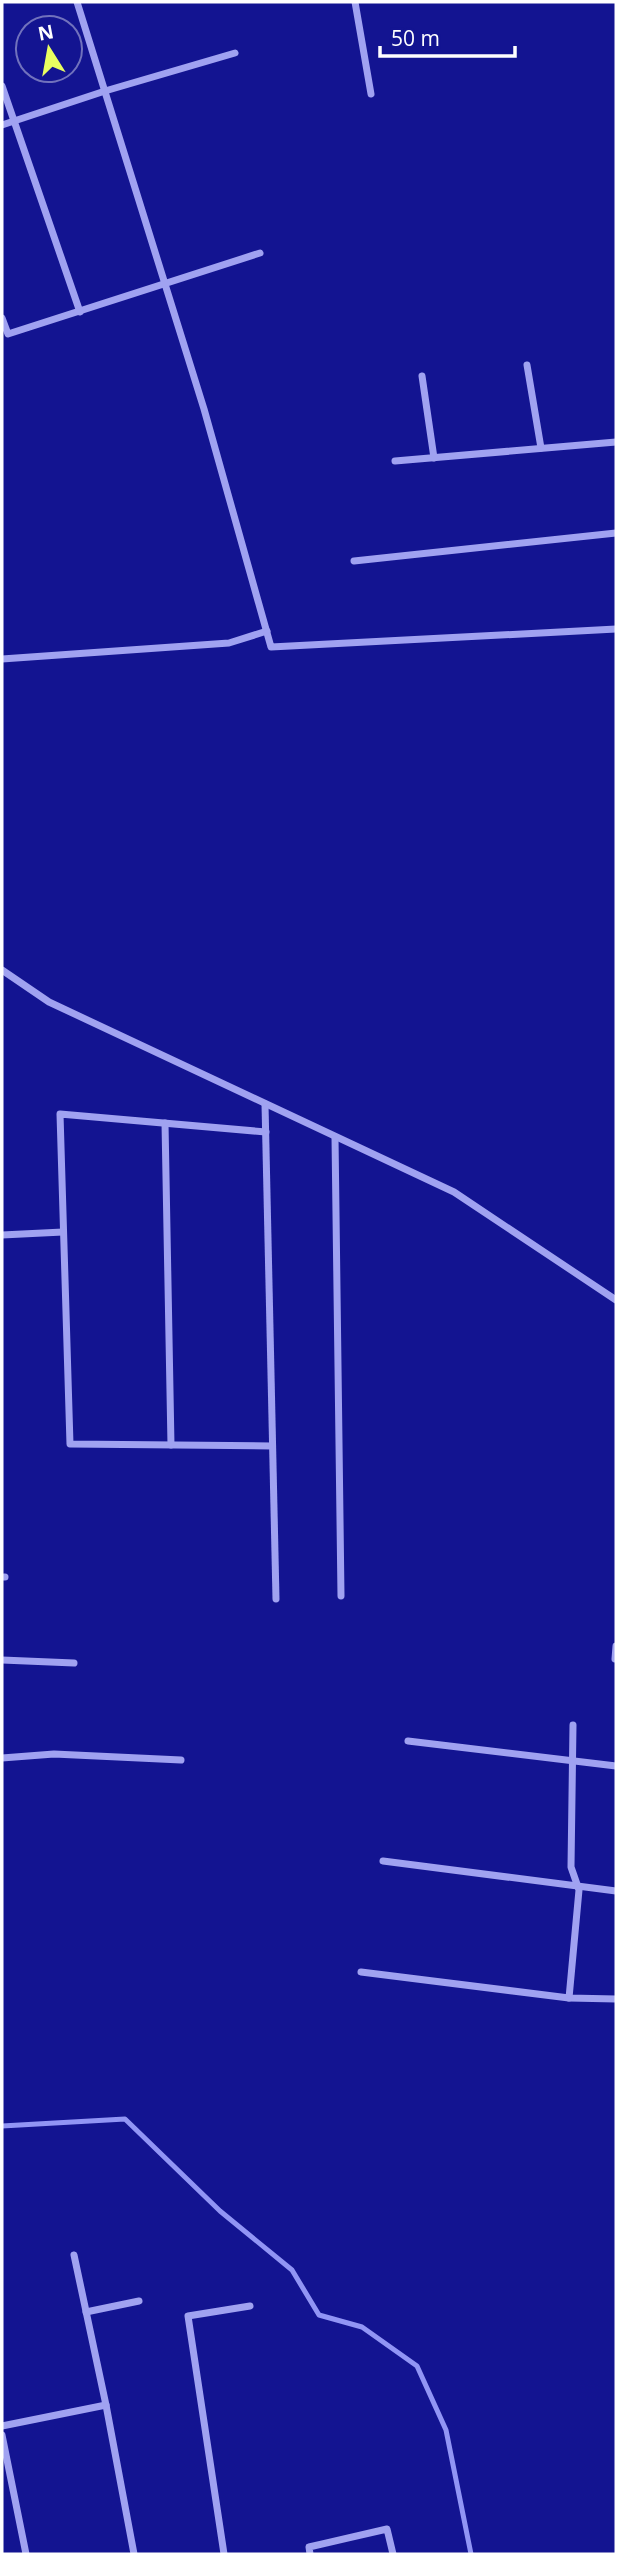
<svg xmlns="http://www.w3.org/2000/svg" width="618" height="2556" font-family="'Open Sans',sans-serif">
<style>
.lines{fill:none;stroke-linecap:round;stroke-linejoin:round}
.stream{stroke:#9195f5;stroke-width:5}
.street{stroke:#a0a2f1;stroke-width:7}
</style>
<rect width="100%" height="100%" fill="#131491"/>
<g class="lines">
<polyline class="stream" points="2,2126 125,2119 220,2211 292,2270 319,2315 362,2327 417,2366 446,2430 471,2554"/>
<g class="street">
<polyline points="77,2 204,409 271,647 616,629"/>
<polyline points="355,2 371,94"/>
<polyline points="2,86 80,312"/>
<polyline points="2,125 105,91 235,53"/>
<polyline points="2,318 8,334 260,253"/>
<polyline points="527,365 541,448"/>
<polyline points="422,376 434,458"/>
<polyline points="395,461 616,442"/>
<polyline points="354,561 616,533"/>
<polyline points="2,659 229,643 267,631"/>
<polyline points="2,970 49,1002 454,1192 616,1300"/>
<polyline points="265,1104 276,1599"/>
<polyline points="165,1123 171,1445"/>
<polyline points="266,1132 60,1114 70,1444 272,1446"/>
<polyline points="335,1137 341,1596"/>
<polyline points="2,1235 63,1232"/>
<polyline points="2,1577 5,1577"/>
<polyline points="615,1659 616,1646"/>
<polyline points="2,1660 74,1663"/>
<polyline points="408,1741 616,1766"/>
<polyline points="2,1758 54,1754 181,1760"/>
<polyline points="383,1861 616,1891"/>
<polyline points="361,1972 569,1998 616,1999"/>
<polyline points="569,1998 579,1890 571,1867 573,1725"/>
<polyline points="74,2255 106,2405 134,2554"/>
<polyline points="86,2312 139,2301"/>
<polyline points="2,2426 106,2405"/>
<polyline points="2,2435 26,2554"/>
<polyline points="224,2554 188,2316 250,2306"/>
<polyline points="310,2554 309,2547 387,2529 393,2554"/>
</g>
</g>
<rect width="618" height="2556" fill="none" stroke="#ffffff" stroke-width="7"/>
<g transform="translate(49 49) rotate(349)"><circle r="33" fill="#131491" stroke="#7172bd" stroke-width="2"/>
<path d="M0-5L12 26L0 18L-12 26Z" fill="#e9ff60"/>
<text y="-10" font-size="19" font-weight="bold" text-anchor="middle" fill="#ffffff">N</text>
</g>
<path d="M380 46v10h135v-10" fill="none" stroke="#ffffff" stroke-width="3.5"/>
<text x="391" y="46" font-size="21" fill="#ffffff" stroke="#131491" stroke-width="5" paint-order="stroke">50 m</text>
</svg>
